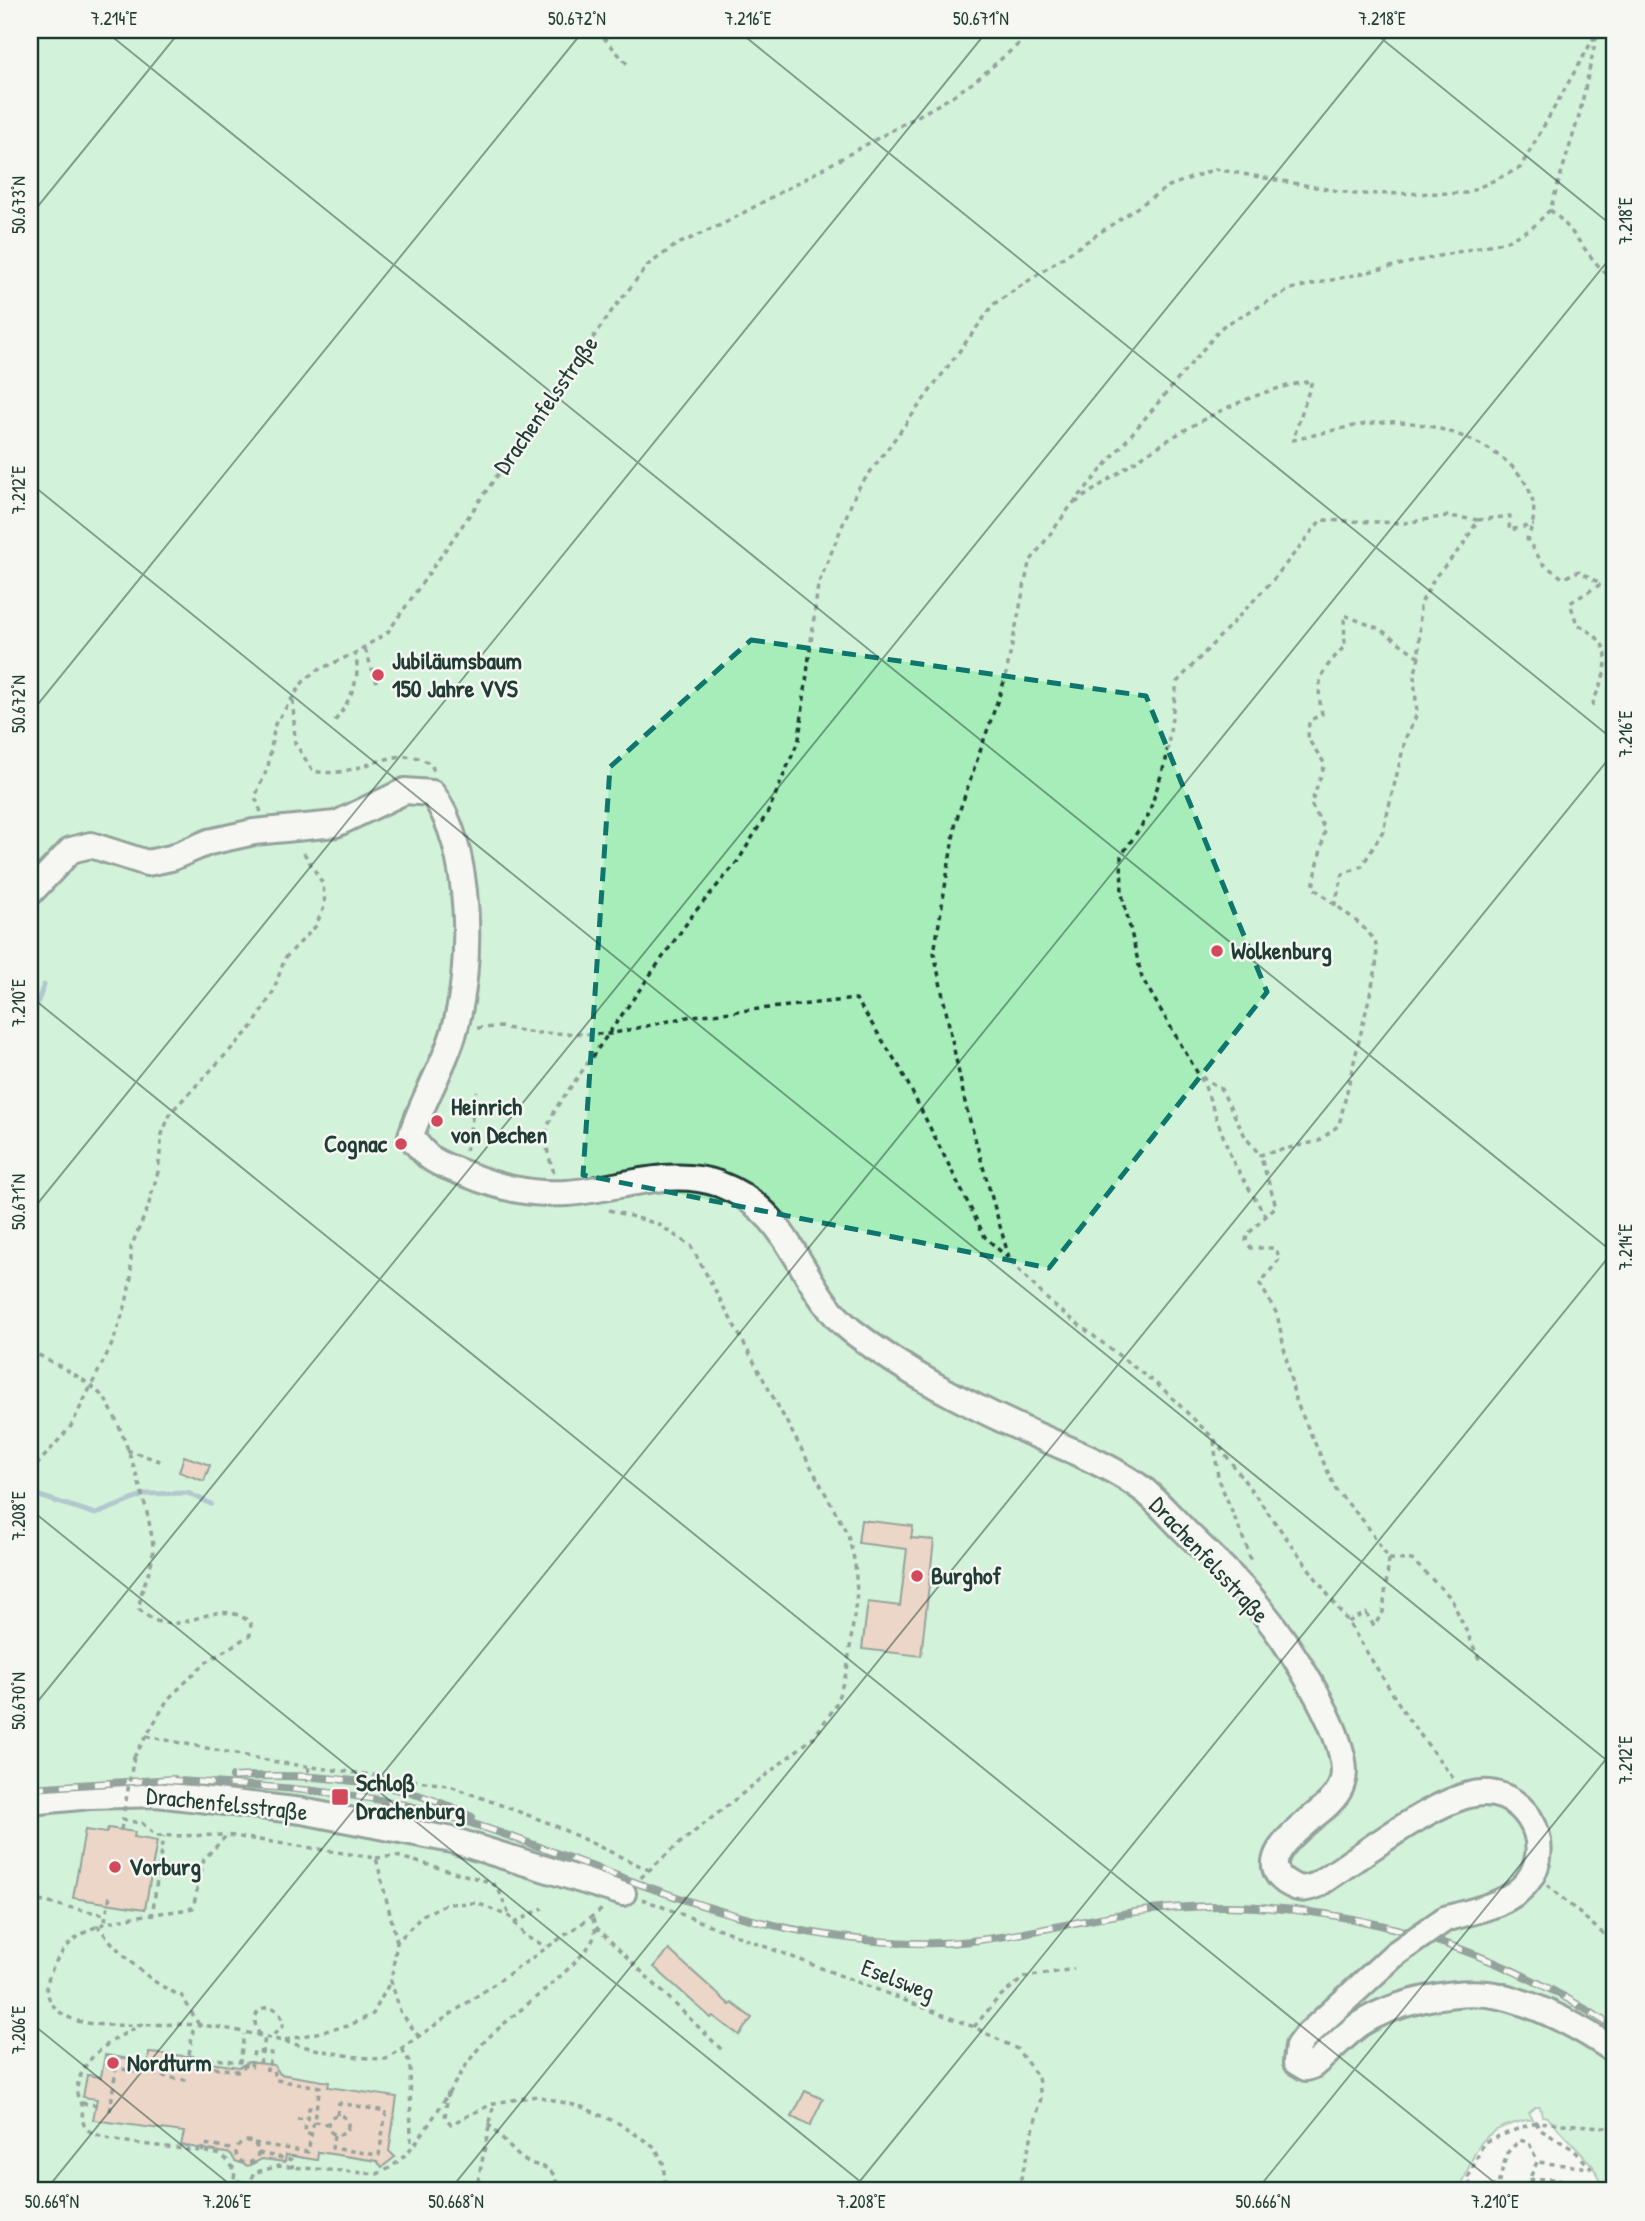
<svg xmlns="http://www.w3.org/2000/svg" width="1645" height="2221" font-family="'Patrick Hand',sans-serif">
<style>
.green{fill:#a7edba;stroke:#639577;stroke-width:2}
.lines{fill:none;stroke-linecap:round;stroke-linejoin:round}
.stream{stroke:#638fa4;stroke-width:5}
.building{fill:#e0b092;stroke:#1f3d34;stroke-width:2}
.minor-casing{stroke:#1f3d34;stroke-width:30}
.path{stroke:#1f3d34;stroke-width:3.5;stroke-dasharray:5 5;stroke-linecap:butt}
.minor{stroke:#f6f6f2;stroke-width:24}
.rail-casing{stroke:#1f3d34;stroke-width:8}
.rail{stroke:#f6f6f2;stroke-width:5;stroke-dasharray:16;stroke-linecap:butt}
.minor-bridge-casing{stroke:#1f3d34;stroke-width:30;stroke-linecap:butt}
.path-bridge{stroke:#1f3d34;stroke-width:3.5;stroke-dasharray:5 5;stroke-linecap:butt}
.minor-bridge{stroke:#f6f6f2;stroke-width:24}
.marked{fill:none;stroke:#0f766e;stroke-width:5;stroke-dasharray:14 9;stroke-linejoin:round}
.ticks{fill:none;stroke:#1f3d34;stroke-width:2;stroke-opacity:0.45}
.poi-dot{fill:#d1495b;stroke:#f6f6f2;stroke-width:2.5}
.labels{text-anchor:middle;stroke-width:5;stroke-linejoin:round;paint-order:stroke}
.street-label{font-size:24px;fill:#1f3d34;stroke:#f6f6f2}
.poi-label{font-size:24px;font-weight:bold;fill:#1f3d34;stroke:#f6f6f2;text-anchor:start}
.neatline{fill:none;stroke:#1f3d34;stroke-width:2.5}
.ticks-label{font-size:18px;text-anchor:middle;fill:#1f3d34}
</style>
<rect width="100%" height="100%" fill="#f6f6f2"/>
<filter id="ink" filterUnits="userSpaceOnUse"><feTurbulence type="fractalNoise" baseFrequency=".0143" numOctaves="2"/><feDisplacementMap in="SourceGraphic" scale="14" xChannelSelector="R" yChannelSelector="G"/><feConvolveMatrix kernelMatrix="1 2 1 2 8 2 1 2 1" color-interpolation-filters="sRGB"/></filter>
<g filter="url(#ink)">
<path class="green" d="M30,30H1615V2191H1604L1593,2166L1547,2117L1542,2116L1540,2107H1536L1529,2113L1533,2119C1479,2128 1477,2145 1460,2191H30Z"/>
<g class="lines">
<g class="stream">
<polyline points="30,1022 44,985"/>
<polyline points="30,1493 96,1514 147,1494 188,1493 211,1504"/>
</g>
</g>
<g class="building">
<polygon points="184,1456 210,1465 204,1481 179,1472"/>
<polygon points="861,1520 913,1526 911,1538 934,1540 921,1656 862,1649 868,1602 900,1606 907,1549 858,1543"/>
<polygon points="108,1828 135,1832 134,1837 157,1841 145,1909 73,1898 85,1830 106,1833"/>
<polygon points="669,1950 730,2005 732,2003 752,2018 739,2035 713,2016 711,2018 654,1967"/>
<polygon points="149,2053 197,2057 196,2061 239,2067 248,2062 274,2065 280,2074 329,2082 328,2087 397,2097 389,2151 395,2157 382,2167 377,2161 318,2152 317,2160 286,2155 285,2162 262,2159 248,2166 235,2161 231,2154 181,2145 184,2132 93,2120 97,2099 83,2097 87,2075 101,2077 105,2055 148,2062"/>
<polygon points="805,2091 823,2099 810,2126 792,2117"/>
</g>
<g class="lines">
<g class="minor-casing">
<g id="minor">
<path d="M30,893L71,850L91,845L147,863L171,858L209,842L254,832L336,824L405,791L432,793C473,850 473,967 454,1032C443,1069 422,1100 411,1136C427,1161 439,1164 466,1174C500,1188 531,1195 567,1193C617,1190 669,1166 719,1184C796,1213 797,1287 852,1331C906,1373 965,1403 1027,1431C1067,1449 1111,1465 1145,1491C1159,1503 1172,1518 1185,1531C1209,1555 1237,1579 1258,1606C1286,1640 1343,1727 1344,1771C1344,1784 1339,1793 1330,1802C1316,1818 1243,1860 1291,1885C1301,1891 1308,1888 1317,1885C1359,1858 1423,1807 1469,1795C1520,1781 1559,1841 1527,1882C1508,1906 1471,1911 1445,1919"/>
<polyline points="30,1802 90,1796 157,1794 302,1811 452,1840 623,1893"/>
<path d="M1395,1954L1304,2038L1298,2046L1296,2062L1306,2068L1312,2066C1329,2053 1343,2036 1360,2024C1394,2002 1460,1987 1500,1996C1539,2005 1582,2028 1615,2051"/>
</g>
</g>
<g class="path">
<polyline points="597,30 629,66"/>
<path d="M1550,210C1576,230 1589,262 1615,281"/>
<path d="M1075,503C1146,454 1225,394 1312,381L1293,440C1324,433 1357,423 1388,422C1446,419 1563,465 1527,539L1543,564L1563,578L1579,571L1601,584L1570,603L1577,624C1621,647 1606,669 1591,708"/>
<polyline points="1478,520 1510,516 1509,530 1534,525"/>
<polyline points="365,649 377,683"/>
<path d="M293,700L295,743L313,771C359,781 393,740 431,764L434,771"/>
<path d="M335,721C350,700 362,679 355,653"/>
<polyline points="261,812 255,797 268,767 275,724 303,682 316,671 355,653 388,632 611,312 648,265 676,245 725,223 943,102 974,82 1035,30"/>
<polyline points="477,1028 500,1027 534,1033 610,1034 692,1016 856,999 900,1068 985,1237 1009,1259"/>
<polyline points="1202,1077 1221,1089 1246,1138 1260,1155"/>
<polyline points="466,1151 477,1091"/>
<path d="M554,1173C544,1142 542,1133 558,1105L694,913L738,861L769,810L799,739L818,585L857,490L994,304L1169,186L1215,169L1355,194L1467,193L1520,168L1596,34"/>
<polyline points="609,1210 658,1224 691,1246 848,1535 855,1563 857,1593 847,1671 835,1707 814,1737 675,1847 637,1881"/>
<polyline points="1266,1217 1232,1160 1204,1084 1142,978 1122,894 1121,856 1148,816 1166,760 1177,682 1273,580 1321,520 1404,523 1448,516 1478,520 1463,545 1435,577 1420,605 1419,657 1414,677 1417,714 1406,737 1383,831 1362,866 1343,874 1334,907"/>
<path d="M30,1350C53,1364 84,1376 102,1396C121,1415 155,1526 153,1553C151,1572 140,1589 139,1609C179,1649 212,1590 251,1623L250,1635L205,1663L168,1699L134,1757"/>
<polyline points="1214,1441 1218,1478 1248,1550 1251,1563"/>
<polyline points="127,1450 163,1462"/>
<polyline points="30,1473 71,1426 113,1342 126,1304 131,1277 131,1247 147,1210 158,1172 162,1134 171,1112 253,1026 273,992 285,958 315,927 325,905 323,884 302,850"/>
<polyline points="1389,1559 1412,1560 1451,1598 1480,1661"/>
<path d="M1348,1622L1366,1613L1374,1626L1383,1612L1389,1559L1366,1524L1336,1490L1295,1399L1277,1314L1260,1284L1280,1258L1275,1248H1251L1246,1241L1247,1235L1276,1206L1260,1155L1319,1141L1339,1125L1376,969C1376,962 1378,949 1375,942C1366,924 1329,902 1313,887L1325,830L1311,804L1325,764L1308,739L1309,721L1322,714C1315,679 1321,671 1345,646L1344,615L1380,629L1419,657"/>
<polyline points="146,1736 282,1763 447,1785 549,1823 649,1870"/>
<polyline points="1453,1778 1409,1720 1348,1622 1214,1439 1164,1390 1052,1304 1010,1261 966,1107 934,953 956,821 1005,679 1029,563 1070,507 1223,326 1291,289 1507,241 1532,228 1550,210 1579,116 1598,30"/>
<polyline points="305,1792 309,1766"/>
<polyline points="122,1820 142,1823 156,1836 227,1835"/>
<polyline points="121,1830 123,1818"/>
<polyline points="376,1858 396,1856 490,1882 498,1888 509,1915"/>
<polyline points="1547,1885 1615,1944"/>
<polyline points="642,1899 974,2027 1017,2049 1038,2077 1041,2098 1018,2191"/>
<polyline points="39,1901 106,1915"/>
<polyline points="152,1917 163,1836"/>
<polyline points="105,1921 110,1895"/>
<polyline points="514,1923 543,1908"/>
<path d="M97,1925C118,1952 150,1984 182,1996L199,2025"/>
<polyline points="596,1927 722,2050"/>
<path d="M397,1942L376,1858L227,1835L204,1859L193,1908C133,1920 65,1912 46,1987C49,2005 58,2014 75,2020C101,2030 166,2022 198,2025C262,2030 322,2058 386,2059L604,1908"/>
<path d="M143,2024C115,2039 83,2053 77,2088C76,2097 80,2099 82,2108C83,2115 81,2122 86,2128C100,2146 192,2146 220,2155C226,2157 230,2165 235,2170L234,2180L251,2184L253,2173L279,2166L377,2174C423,2159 452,2071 490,2036C512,2015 585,1962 594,1937C597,1929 594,1923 592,1916"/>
<polyline points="974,2027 999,1997 1025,1977 1074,1969"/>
<path d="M260,2035C241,2006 282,1995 283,2026L271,2037"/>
<polyline points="419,2037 400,2011 391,1981 397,1942 423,1915 446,1904 477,1903 510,1917 526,1937 546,1946"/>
<polyline points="285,2040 348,2026 373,2014 390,1982"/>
<polyline points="402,2049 410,2063 411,2146"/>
<polyline points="189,2054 194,2025"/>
<polyline points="188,2056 240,2062 244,2034"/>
<polyline points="260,2064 265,2038"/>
<polyline points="194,2065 238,2071 246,2065 253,2067"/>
<polyline points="251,2066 254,2051 271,2053 269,2069"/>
<polyline points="149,2073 167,2061 178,2063"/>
<polyline points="448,2092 445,2117 451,2124 494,2103 537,2096 582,2107 618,2123 655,2147 663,2163 666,2191"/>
<polyline points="82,2103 96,2105"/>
<polyline points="110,2111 116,2068 191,2081"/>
<circle cx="338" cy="2125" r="10"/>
<polyline points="297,2119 307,2120"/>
<polyline points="314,2122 328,2124"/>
<polyline points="1536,2122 1539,2129 1573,2149 1591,2168 1537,2162"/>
<path d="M488,2124C499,2135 509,2147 520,2157C538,2172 554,2158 558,2191"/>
<polyline points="312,2135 305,2133 305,2130 309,2108 316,2109"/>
<polyline points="334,2135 332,2148 379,2155 386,2111 339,2103 337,2115"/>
<circle cx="247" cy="2152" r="11"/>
<polyline points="254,2143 308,2152 320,2087 276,2080 273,2070 265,2069"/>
<polyline points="202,2152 204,2144 235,2150"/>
<polyline points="258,2153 293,2160 292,2168"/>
<path d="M1529,2180C1551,2177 1569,2179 1588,2191"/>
<polyline points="476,2191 494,2103"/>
<polyline points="1481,2191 1471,2185 1468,2178 1484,2142 1536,2122 1615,2128"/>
<polyline points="1481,2191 1498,2185 1507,2153 1520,2140 1529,2143 1537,2162 1529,2180 1532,2191"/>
</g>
<use href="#minor" class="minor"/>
<g class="rail-casing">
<g id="rail">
<path d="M233,1777C315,1773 398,1779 472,1817"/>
<path d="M165,1780C250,1786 351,1789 434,1812C559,1847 685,1912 814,1933C868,1942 925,1947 979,1940C1029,1934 1078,1921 1128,1913C1299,1888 1473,1933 1615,2028"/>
<polyline points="30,1788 174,1779"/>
</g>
</g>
<use href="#rail" class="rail"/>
<g class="minor-bridge-casing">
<polyline id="minor-bridge" points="1395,1954 1445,1919"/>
</g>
<polyline class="path-bridge" points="124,1811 134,1757"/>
<use href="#minor-bridge" class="minor-bridge"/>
</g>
</g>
<path d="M0 0H1645V2221H0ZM751,640L1146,696L1267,992L1049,1268L583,1175L610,767Z" fill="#f6f6f2" fill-opacity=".55" fill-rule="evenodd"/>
<path class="marked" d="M751,640L1146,696L1267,992L1049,1268L583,1175L610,767Z"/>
<path class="ticks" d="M104,30L1615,1254M737,30L1615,741M1371,30L1615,228M30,216L181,30M30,483L1615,1767M30,714L584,30M30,996L1505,2191M30,1213L988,30M30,1509L872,2191M30,1711L1392,30M30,2022L238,2191M45,2191L1615,252M449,2191L1615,751M852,2191L1615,1249M1256,2191L1615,1748"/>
<g class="poi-dot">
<circle cx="378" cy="675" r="7"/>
<circle cx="1217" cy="951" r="7"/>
<circle cx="437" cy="1121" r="7"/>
<circle cx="401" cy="1144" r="7"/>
<circle cx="917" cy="1576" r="7"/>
<rect x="331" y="1788" width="18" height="18" rx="3.5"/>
<circle cx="115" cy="1867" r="7"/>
<circle cx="113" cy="2063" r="7"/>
</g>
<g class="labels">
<g class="street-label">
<text transform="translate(546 405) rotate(-55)" y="8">Drachenfelsstraße</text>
<text transform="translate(1209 1560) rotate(47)" y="8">Drachenfelsstraße</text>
<text transform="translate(227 1804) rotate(6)" y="8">Drachenfelsstraße</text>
<text transform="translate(898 1980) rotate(21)" y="8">Eselsweg</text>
</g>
<g class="poi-label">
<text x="392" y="669">Jubiläumsbaum<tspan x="392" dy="28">150 Jahre VVS</tspan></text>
<text x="1231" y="959">Wolkenburg</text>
<text x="451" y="1115">Heinrich<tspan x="451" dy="28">von Dechen</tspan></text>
<text x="387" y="1152" text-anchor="end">Cognac</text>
<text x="931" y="1584">Burghof</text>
<text x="356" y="1791">Schloß<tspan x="356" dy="28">Drachenburg</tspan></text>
<text x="129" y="1875">Vorburg</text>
<text x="127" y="2071">Nordturm</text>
</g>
</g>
<rect width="1645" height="2221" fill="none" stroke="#f6f6f2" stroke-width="77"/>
<rect x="38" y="38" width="1568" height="2144" class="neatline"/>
<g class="ticks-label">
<text x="114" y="25">7.214°E</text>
<text x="577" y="25">50.672°N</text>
<text x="748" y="25">7.216°E</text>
<text x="981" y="25">50.671°N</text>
<text x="1382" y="25">7.218°E</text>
<text transform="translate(19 205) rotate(-90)" y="6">50.673°N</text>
<text transform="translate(1626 221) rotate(-90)" y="6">7.218°E</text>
<text transform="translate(19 490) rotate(-90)" y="6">7.212°E</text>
<text transform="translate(19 704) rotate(-90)" y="6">50.672°N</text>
<text transform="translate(1626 734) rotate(-90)" y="6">7.216°E</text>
<text transform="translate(19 1003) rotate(-90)" y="6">7.210°E</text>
<text transform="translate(19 1202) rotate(-90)" y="6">50.671°N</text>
<text transform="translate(1626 1247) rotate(-90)" y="6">7.214°E</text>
<text transform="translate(19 1516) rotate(-90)" y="6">7.208°E</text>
<text transform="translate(19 1701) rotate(-90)" y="6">50.670°N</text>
<text transform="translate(1626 1760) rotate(-90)" y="6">7.212°E</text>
<text transform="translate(19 2030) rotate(-90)" y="6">7.206°E</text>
<text x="52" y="2208">50.669°N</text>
<text x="227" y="2208">7.206°E</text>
<text x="456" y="2208">50.668°N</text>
<text x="861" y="2208">7.208°E</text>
<text x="1263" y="2208">50.666°N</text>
<text x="1495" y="2208">7.210°E</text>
</g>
</svg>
